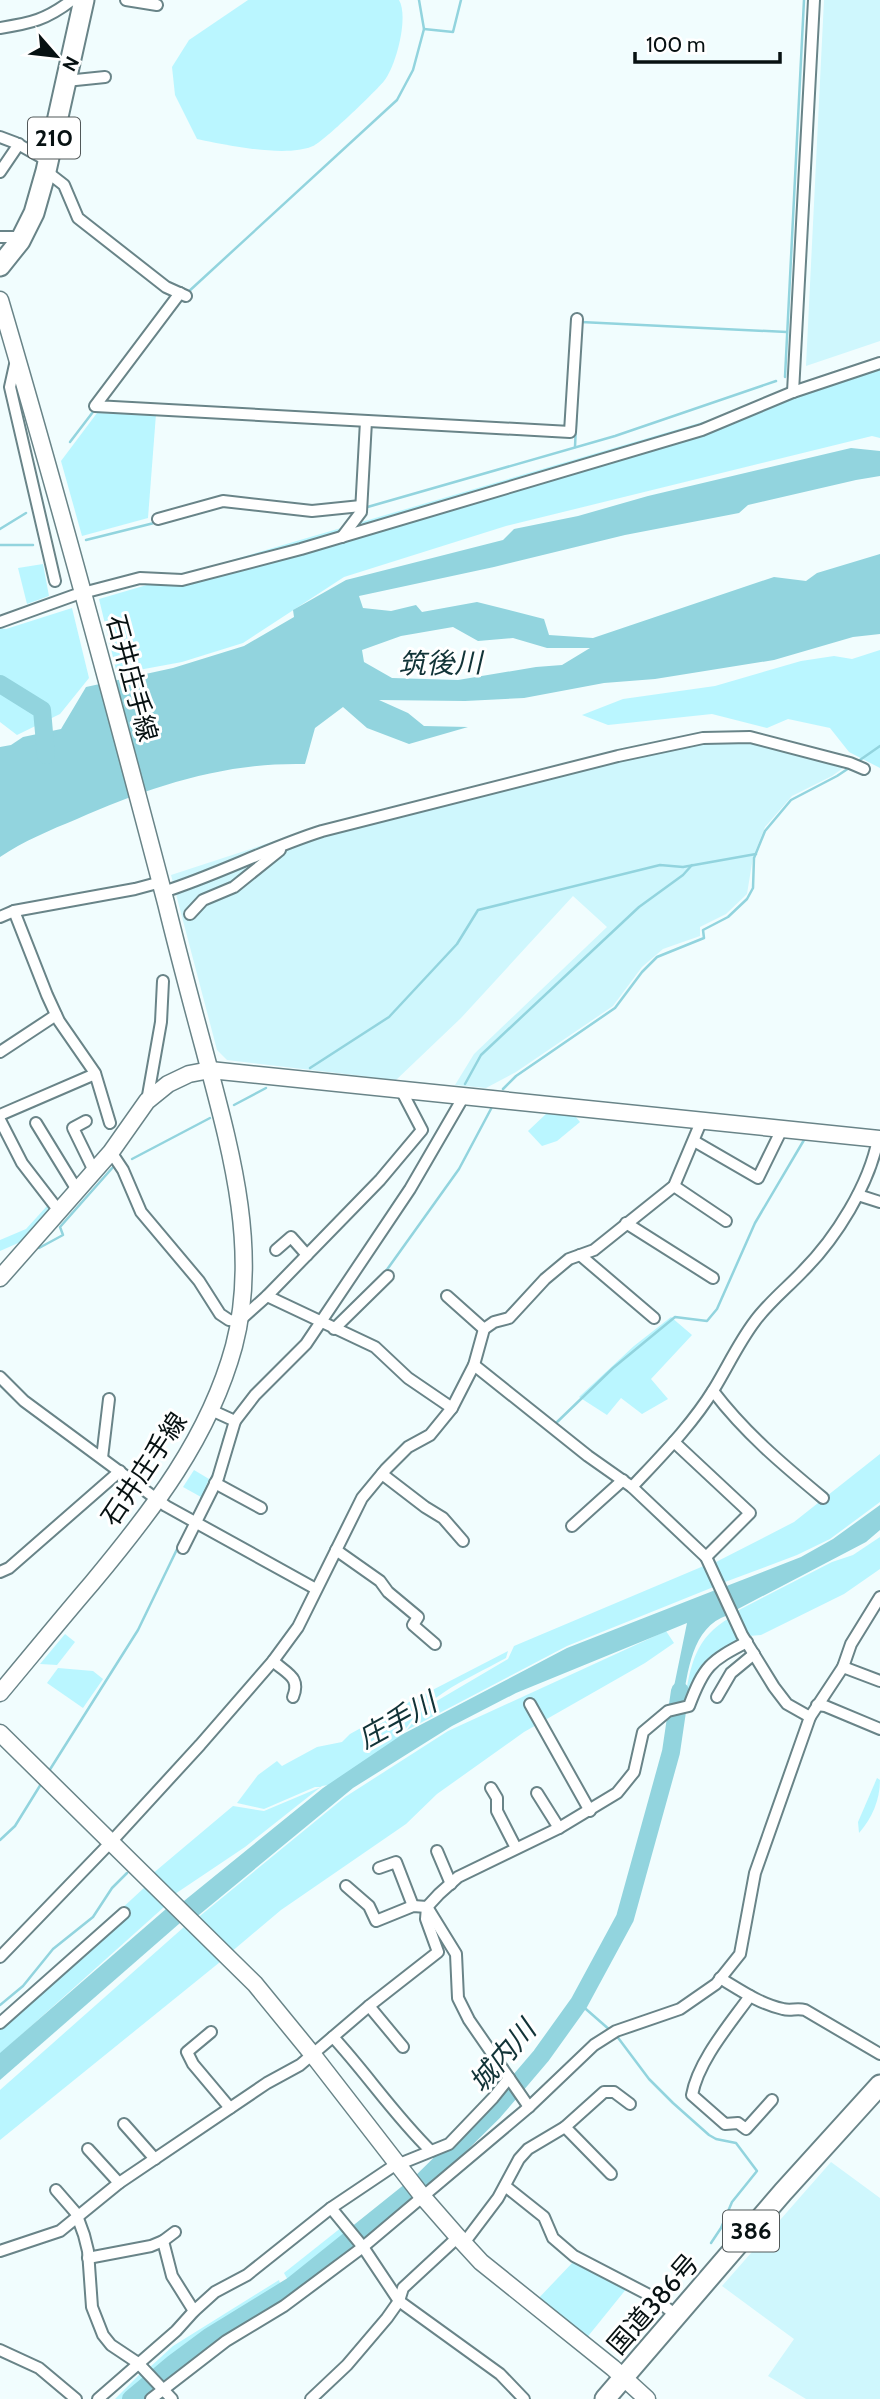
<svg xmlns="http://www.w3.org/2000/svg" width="880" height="2399" font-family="Cabin,'Noto Sans JP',sans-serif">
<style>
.built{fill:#cff7fd}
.green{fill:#baf6ff}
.water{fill:#92d4de;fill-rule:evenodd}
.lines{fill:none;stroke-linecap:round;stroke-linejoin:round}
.stream{stroke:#92d4de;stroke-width:2.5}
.river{stroke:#92d4de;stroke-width:18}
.street-casing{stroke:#698488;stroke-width:14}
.secondary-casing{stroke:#698488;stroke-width:19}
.highway-casing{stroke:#698488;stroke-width:23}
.street{stroke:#fff;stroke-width:10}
.secondary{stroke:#fff;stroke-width:16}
.highway{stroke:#fff;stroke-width:19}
.labels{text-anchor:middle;stroke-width:6;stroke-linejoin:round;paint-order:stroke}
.shield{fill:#fff;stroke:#515859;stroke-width:2}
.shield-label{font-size:24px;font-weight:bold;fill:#071112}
.street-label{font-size:26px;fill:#071112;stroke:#fff}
.water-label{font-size:28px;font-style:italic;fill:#113337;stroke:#fff}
</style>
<rect width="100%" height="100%" fill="#f1fdfe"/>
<g class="built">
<polygon points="824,0 880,0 880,341 806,366"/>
<polygon points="762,734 846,766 832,776 792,796 765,827 753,857 747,894 726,914 700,927 700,936 663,949 642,967 613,1006 516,1072 486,1088 455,1085 474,1054 607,927 573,896 461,1018 396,1080 227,1060 217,1050 171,875 284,838 387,810 699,736"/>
<polygon points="831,2162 880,2198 880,2399 806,2399 768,2376 794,2339 722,2286"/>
</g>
<g class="green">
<path d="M248,0H399C409,17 396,66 384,81C375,92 324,141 313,146C286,158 225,145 197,139L175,95L172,67L189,40Z"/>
<polygon points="880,370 880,438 872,436 506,526 344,577 243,643 182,662 117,674 99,599"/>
<polygon points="97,413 156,414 148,518 82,536 61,461"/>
<polygon points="43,564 49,596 27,604 18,568"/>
<polygon points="72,608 89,678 60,714 17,735 0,722 0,628 6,629"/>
<polygon points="880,650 880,768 849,752 830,728 788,719 767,728 712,714 608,725 582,715 623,699 715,686 801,661 834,656 852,659"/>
<polygon points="546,1114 575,1116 580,1122 557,1141 542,1146 528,1131"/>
<polygon points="47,1206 50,1209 25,1240 0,1251 0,1240 26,1229"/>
<polygon points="671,1317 692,1335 651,1379 668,1399 642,1414 621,1398 607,1415 579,1397 634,1346"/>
<polygon points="880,1454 880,1502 830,1539 797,1555 725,1582 714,1563 794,1522"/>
<polygon points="194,1470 209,1479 201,1497 183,1487"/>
<polygon points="880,1537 880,1569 844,1594 761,1635 749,1636 737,1611 832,1562 853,1555"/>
<polygon points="706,1565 716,1586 567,1646 407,1730 423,1709 508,1659 514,1646"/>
<path d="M731,1617L742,1641L718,1654L684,1703C691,1665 694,1638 731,1617Z"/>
<polygon points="666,1631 674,1643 645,1663 524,1732 437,1794 406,1824 281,1910 230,1953 195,1920 345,1797 448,1731"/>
<polygon points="65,1634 75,1642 57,1665 40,1664"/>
<path d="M508,1651L506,1658C466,1680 416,1699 398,1744L334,1784L322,1786L245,1847L172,1896L151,1875L233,1806L264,1811L321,1787H315L264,1809L237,1803L258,1775L277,1761L282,1766L317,1747L342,1742L350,1734L386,1714Z"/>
<polygon points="58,1668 93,1671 103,1679 83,1708 47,1683"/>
<path d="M877,1778L880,1780C880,1800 872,1818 859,1833L858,1822Z"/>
<polygon points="145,1887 164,1907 0,2054 0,2021"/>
<polygon points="184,1927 220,1962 0,2140 0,2090"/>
<polygon points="342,2227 348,2235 289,2282 284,2273"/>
<polygon points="575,2260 627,2288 585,2340 536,2301"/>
<polygon points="279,2280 281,2286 182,2350 153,2374 149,2368 173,2346"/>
<polygon points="140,2374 147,2379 128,2399 115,2399"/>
</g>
<g class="water">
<path d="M851,448L880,451V476L856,480L748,505L739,513L625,535L494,567L359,596L363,608L391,611L416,605L422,612L477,602L544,619L549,635L593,638L774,577L806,581L817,573L880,554V634L853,637L774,660L655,679L604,683L524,698L465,701L379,700L408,713L424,726L468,727L409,744L367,728L343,707L315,728L305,764C225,762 149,787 77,819C50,830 24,841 0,857V747L11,745L23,737L61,729L86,687L173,668L244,646L294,617L293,610L346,580L503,540L514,529L578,516L648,496ZM453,627L478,641L513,638L547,648H590L562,665L536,667L458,680L392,678L364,662L362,650L401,636Z"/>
<polygon points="880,1505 880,1530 866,1542 736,1610 724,1587 801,1557 833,1539"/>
<path d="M718,1589L728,1615C691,1627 688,1673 682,1705L670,1706L687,1623L516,1693L452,1726L353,1788L194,1919L179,1905L323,1788L403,1734L567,1648Z"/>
<polygon points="166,1909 180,1923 0,2080 0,2053"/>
</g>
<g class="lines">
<g class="stream">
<polyline points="424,29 453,32 461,0"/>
<polyline points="187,293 397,100 413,70 424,29 419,0"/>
<polyline points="581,322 787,332"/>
<polyline points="785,377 804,0"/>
<polyline points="70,442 96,408"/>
<polyline points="575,447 577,402"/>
<polyline points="364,508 615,436 776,381"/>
<polyline points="0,529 26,513"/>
<polyline points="86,540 158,522"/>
<polyline points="0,545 33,545"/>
<polyline points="857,762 880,746"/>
<polyline points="310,1068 389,1017 457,944 478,910 660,865 683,867 756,854"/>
<polyline points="465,1084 481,1055 639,907 683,875 692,865"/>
<polyline points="503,1089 516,1076 615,1008 642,972 657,957 704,938 703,930 728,917 747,899 753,888 754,858 765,831 791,800 837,776 852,766"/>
<polyline points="234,1105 266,1088"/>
<polyline points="132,1159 210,1118"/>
<polyline points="392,1206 408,1183"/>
<polyline points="39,1248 63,1235 60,1227 114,1166"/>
<polyline points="386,1271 459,1169 492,1107"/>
<polyline points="554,1425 613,1368 675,1317 707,1321 717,1309 755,1223 804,1140"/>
<polyline points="223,1441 228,1428"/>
<polyline points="201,1499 215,1471"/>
<polyline points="183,1537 189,1524"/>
<polyline points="49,1771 138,1630 180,1543"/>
<polyline points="0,1840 15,1826 41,1784"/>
<polyline points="579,2003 611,2031"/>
<polyline points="0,2005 23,1986 53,1949 93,1917 112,1888 127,1873"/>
<polyline points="616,2035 649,2079 673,2103 709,2135 716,2139 736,2143 757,2171 732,2202 721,2228 711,2243"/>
</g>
<g class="river">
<polyline points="0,684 42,710 46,755"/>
<polyline points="131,2399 174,2363 209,2337 292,2286 423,2181 494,2111 541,2056 579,2003 625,1918 671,1752 680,1691"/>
</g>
<g class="street-casing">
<g id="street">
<polyline points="126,0 157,5"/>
<path d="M0,28C31,23 46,20 72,0"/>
<polyline points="66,81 105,77"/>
<polyline points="0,137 16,143 48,161"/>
<polyline points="46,171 64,185 78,218 166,287 186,296"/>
<polyline points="0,172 19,144"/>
<polyline points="0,237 23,237"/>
<polyline points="180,293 95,406 570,432 577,319"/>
<polyline points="16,360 10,387 55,581"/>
<polyline points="793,392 814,0"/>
<polyline points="158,519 223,501 312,511 361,506"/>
<polyline points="342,537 361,512 366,421"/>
<polyline points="0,622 75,595 140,578 182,580 301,549 702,430 793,392 880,363"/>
<path d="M163,892C217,875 268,848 322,831L618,756L703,738L750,737L850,763L864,769"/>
<polyline points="14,911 47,995 59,1021 95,1073 110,1123"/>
<polyline points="190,914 203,900 234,887 280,850"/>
<polyline points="0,917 14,911 135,889 161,882"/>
<polyline points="0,1052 56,1015"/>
<polyline points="147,1101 161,1022 163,981"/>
<polyline points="0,1115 95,1074"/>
<polyline points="0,1120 22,1163 59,1211"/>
<polyline points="86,1121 73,1128 94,1171"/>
<polyline points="36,1123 77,1190"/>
<polyline points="694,1141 758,1178 782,1129"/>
<polyline points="111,1152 123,1170 141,1212 199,1281 220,1314 229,1320 239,1321 267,1296 380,1180 422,1130 400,1088"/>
<polyline points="674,1186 726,1221"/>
<polyline points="858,1195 880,1202"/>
<polyline points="626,1223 713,1278"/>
<polyline points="276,1250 291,1237 307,1255"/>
<polyline points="580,1255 654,1318"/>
<polyline points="267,1296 375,1347 408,1378 452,1408"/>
<polyline points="447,1296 484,1329"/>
<polyline points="334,1329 388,1276"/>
<polyline points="474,1365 588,1456 632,1487 706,1557 742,1635 774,1687 787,1704 810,1717"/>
<polyline points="0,1377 24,1401 166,1506 316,1589"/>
<path d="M713,1391C745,1433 782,1464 823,1498"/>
<polyline points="235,1421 255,1395 306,1344 410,1189 464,1096"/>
<polyline points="674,1442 750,1513 706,1557"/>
<polyline points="102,1458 109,1399"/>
<polyline points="382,1474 425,1507 443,1518 463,1541"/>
<polyline points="215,1483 261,1508"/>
<path d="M632,1487C661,1456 692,1425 714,1389C728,1366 739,1342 755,1321C769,1302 787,1288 803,1271C836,1238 869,1185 878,1139"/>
<polyline points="572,1526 623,1480"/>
<polyline points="183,1548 218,1478 235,1421 211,1410"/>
<polyline points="336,1550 380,1581 388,1592 418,1617 413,1625 435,1644"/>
<polyline points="0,1572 9,1568 120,1471"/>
<path d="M273,1661C287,1674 301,1677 293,1697"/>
<polyline points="843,1667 880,1681"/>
<polyline points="717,1697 731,1673 754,1654"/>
<polyline points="530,1704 590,1811"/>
<polyline points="817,1705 825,1706 880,1729"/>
<polyline points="491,1788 497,1798 497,1811 516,1848"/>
<polyline points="537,1793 559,1828"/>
<polyline points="437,1851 451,1884"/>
<polyline points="379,1868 396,1862 413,1906"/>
<polyline points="346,1886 369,1906 376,1921 413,1906 427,1907 456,1954 458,1998 469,2020 529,2107"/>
<polyline points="0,1957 111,1842 200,1745 273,1661 298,1627 362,1498 386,1469 408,1447 430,1435 452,1408 474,1365 484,1329 494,1322 509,1318 545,1279 569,1259 594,1250 674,1186 701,1122"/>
<path d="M720,1978C740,1990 760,2004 783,2009C790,2011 797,2008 805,2010L880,2054"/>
<path d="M750,1996C730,2024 698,2061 692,2095L725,2124L738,2123L746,2129L772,2100"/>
<polyline points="0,2023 124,1913"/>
<polyline points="211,2032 187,2052 193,2064 230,2108"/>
<path d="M333,2037C367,2074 395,2116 431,2151"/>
<path d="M403,2047L369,2006L438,1952L426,1919L427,1907L439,1894L458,1877L559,1828L617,1793L634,1772L643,1732L668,1711L689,1706C704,1666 710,1661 747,1642"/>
<polyline points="124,2124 155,2159"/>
<polyline points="565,2127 604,2092 614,2092 630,2104"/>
<polyline points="88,2149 119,2183"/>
<polyline points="505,2186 544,2217 553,2238 574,2256 653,2297 678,2317"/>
<polyline points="56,2190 76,2213 84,2235 88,2251 92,2307 103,2335 111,2345 138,2363 172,2399"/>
<polyline points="331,2208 363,2247 399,2301 500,2374 524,2399"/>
<polyline points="175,2232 163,2241 172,2276 194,2311"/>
<polyline points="464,2243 498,2198 519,2159 528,2149 565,2127 611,2174"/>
<polyline points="0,2251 60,2231 119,2183 267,2083 300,2065 369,2006"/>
<polyline points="88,2258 151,2246 163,2241"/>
<polyline points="0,2350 39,2368 76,2399"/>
<polyline points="98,2399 176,2331 194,2311 215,2292 247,2275 331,2208 392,2167 449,2144 493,2098 509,2078"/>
<polyline points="151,2399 226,2341 284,2306 363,2247 529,2107 594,2045 616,2031 680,2009 716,1984 740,1954 755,1873 810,1717 843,1667 851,1644 880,1597"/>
<polyline points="311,2399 347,2365 387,2318 399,2301 403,2288 458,2237"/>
</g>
</g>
<g class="secondary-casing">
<g id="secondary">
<path d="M0,300C59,500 113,701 166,903C178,952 191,1001 204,1049C229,1144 260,1247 234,1346C209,1438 152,1511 92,1583C61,1619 31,1656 0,1693"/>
<polyline points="0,1278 111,1152 147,1101 168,1084 189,1074 210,1070 880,1139"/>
<polyline points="0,1733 255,1984 313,2055 423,2197 458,2237 481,2262 613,2368 647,2399"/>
</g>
</g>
<g class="highway-casing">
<g id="highway">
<polyline points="0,266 20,241 34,213 46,171 84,0"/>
<polyline points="605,2399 783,2192 880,2085"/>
</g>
</g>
<use href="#street" class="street"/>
<use href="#secondary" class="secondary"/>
<use href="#highway" class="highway"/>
</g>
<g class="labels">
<g class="shield">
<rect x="28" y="117.5" width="52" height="41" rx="5"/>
<rect x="723" y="2210.5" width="56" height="41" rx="5"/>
</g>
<g class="shield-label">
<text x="54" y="146">210</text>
<text x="751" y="2239">386</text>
</g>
<g class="street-label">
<text transform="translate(132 678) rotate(75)" y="9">石井庄手線</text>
<text transform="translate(144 1469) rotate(-56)" y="9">石井庄手線</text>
<text transform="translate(653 2304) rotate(-49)" y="9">国道386号</text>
</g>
<g class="water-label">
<text transform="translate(440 663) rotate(-1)" y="10">筑後川</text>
<text transform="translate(397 1720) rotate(-29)" y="10">庄手川</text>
<text transform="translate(502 2056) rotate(-49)" y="10">城内川</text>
</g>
</g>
<g transform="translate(56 56) rotate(118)" stroke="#ffffff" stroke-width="5" paint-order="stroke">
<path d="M0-5L12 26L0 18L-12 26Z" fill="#071112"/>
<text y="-10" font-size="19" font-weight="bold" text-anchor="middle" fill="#071112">N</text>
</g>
<path d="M635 52v10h145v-10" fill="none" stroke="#071112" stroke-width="3.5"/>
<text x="646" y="52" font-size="21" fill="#071112" stroke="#ffffff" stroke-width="5" paint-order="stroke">100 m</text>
</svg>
